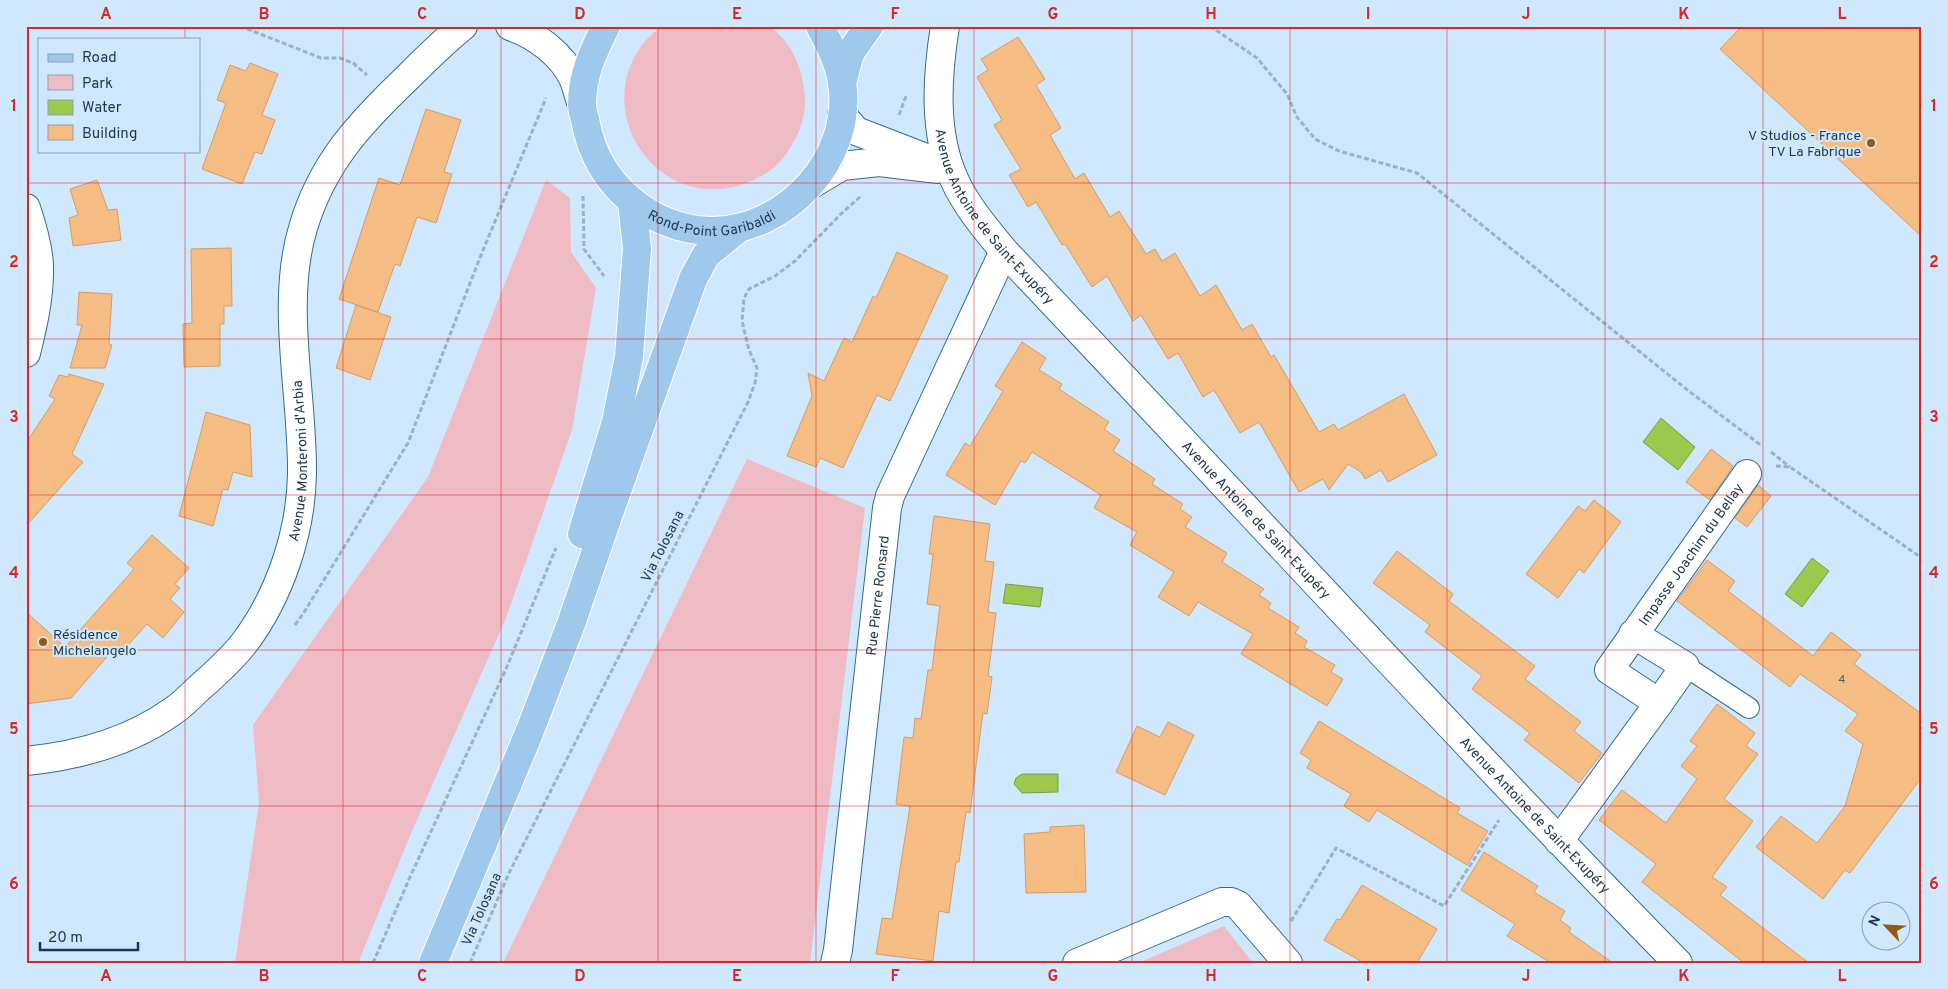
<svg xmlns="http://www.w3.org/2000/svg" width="1948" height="989" font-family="Overpass,sans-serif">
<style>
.green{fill:#efbbc5}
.water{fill:#9ec74e;stroke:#789c4e}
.building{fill:#f5bc83;stroke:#d59d65}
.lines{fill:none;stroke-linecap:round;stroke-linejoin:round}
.lane-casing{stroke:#306b9b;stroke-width:22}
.street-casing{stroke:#306b9b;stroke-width:30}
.primary-casing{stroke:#fff;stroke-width:30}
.path{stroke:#9ab2c8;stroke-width:3;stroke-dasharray:5 2.5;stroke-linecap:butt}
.lane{stroke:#fff;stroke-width:20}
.street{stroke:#fff;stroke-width:28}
.primary{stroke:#9ec8ec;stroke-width:28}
.grid{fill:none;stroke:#d62828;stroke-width:1;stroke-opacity:0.55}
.poi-dot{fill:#925a13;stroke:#d0e8fe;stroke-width:2}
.labels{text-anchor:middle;stroke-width:4;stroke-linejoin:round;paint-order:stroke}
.number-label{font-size:11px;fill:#54585a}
.poi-label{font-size:14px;fill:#1e374d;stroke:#d0e8fe;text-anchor:end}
.street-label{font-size:14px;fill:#1e374d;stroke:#d0e8fe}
.neatline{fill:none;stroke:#d62828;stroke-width:2}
.grid-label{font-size:16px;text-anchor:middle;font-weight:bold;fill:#d62828}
</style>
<rect width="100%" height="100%" fill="#d0e8fe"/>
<g class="green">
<path d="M661,26H768C793,41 803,71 805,97C806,119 798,137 786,154C775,170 759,179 741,185C658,211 591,114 642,45C647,38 655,32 661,26Z"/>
<polygon points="546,180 570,198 571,252 596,288 572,430 506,618 412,831 358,963 235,963 259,803 253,725 428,477"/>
<polygon points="747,459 865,508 810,963 503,963"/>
<polygon points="1224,926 1253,963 1138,963"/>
</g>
<g class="water">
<polygon points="1661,418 1695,447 1678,470 1643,442"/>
<polygon points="1812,558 1829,571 1802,607 1785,594"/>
<polygon points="1006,584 1043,588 1040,607 1003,603"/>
<polygon points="1022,774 1058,774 1058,792 1022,793 1014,784 1016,778"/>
</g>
<g class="building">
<polygon points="1742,26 1922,26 1922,237 1720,49"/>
<polygon points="1018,37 1045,79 1036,85 1061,128 1050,135 1075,179 1084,173 1110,217 1119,211 1146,254 1155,249 1162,261 1175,253 1200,296 1216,285 1242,330 1252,324 1271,357 1274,355 1319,432 1334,424 1338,430 1404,394 1437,455 1388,482 1381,470 1365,479 1361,472 1348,464 1329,490 1323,479 1299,492 1259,422 1240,433 1214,390 1203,397 1178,353 1168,359 1141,315 1133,321 1107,276 1092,287 1065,244 1062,245 1036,202 1028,207 1009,175 1021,169 994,125 1002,120 977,77 988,70 981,59"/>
<polygon points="250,63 278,74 262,115 275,120 262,154 255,152 242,184 202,169 226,103 217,100 230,65 246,71"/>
<polygon points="426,109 461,120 444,172 452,174 436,223 417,217 400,266 395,264 378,312 339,299 379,178 400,185"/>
<polygon points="97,180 108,210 117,209 121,240 73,246 69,218 78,215 70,189"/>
<polygon points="231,248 232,306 224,306 224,324 220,324 220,366 184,367 183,324 192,323 191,249"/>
<polygon points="897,252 948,276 890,401 877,395 843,468 820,458 816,467 787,456 812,396 808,373 824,381 844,338 852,342 873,296 876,298"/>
<polygon points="79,292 112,294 109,344 112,345 105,368 70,368 82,325 77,325"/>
<polygon points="356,305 391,317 370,380 336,368"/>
<polygon points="1022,342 1046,358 1039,370 1062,384 1059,389 1109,422 1104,429 1120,440 1113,451 1155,479 1152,484 1183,504 1180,509 1192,517 1185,527 1227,553 1222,562 1264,589 1259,595 1271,603 1268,608 1299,627 1295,633 1307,641 1304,647 1335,665 1331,672 1343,679 1327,706 1241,654 1253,634 1198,602 1189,616 1158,597 1174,572 1130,545 1137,532 1094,508 1101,495 1032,452 1025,463 1021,461 995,505 946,475 965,443 970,446 1003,391 995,386"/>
<polygon points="69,374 104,384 72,454 83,462 26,526 26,443 55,399 49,396 59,375 68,377"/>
<polygon points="206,412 250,425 252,477 233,472 228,490 223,489 213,526 179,516"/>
<polygon points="1711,449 1733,466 1710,500 1686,482"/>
<polygon points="1758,485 1771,496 1747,527 1735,518"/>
<polygon points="1594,500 1621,522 1584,573 1579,569 1558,598 1526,574 1578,506 1585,511"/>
<polygon points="934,516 990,524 985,561 994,562 988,612 996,613 988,676 992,677 987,714 983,713 981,727 970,813 966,812 959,862 956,862 949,913 939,911 933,961 876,954 882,918 892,919 910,806 896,804 904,737 913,738 915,718 921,719 928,670 932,670 940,606 927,604 933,554 929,554"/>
<polygon points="152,535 189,568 175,584 180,588 170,599 184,612 163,638 147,624 119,655 113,650 71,698 26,704 26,612 65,647 134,569 127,563"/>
<polygon points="1397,551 1453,594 1449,601 1535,666 1525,679 1581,722 1574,731 1602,753 1579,783 1524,740 1530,733 1472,689 1482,676 1425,632 1430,625 1373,583"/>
<polygon points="1707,560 1735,581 1728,591 1813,656 1831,632 1861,655 1854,664 1922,714 1922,777 1850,873 1845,870 1823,899 1756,847 1781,816 1817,843 1845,806 1863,744 1845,731 1858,714 1800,674 1790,687 1677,601"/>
<polygon points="1717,704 1755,733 1746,746 1758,754 1724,799 1753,821 1712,877 1727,887 1720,895 1809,963 1744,963 1642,882 1656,864 1599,820 1622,790 1666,823 1697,779 1681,766 1697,746 1690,741"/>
<polygon points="1319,721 1460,808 1457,813 1488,831 1467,865 1377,810 1369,822 1344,806 1351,794 1307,768 1311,760 1300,753"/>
<polygon points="1168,722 1194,735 1165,795 1116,772 1137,726 1160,737"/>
<polygon points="1084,825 1086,892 1026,893 1024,834 1050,832 1050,827"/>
<polygon points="1484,852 1538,886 1534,892 1565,911 1560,920 1571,928 1569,932 1613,963 1551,963 1507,936 1515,924 1461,890"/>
<polygon points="1362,885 1437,929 1417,963 1364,963 1324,940 1337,919 1340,920"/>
</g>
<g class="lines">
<g class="lane-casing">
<polyline id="lane" points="1685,666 1749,708"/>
</g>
<g class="street-casing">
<g id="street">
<path d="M510,26C536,35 562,54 574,80C577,88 579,97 582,105"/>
<path id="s1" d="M945,26C937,76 933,132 954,179C966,206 986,229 1004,251C1229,488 1450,730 1678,963"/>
<polyline points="842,115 856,131 926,158"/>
<polyline points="812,184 842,166 879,162 938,169"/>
<path d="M26,208C32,226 38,245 39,265C40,295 33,325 26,353"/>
<path id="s2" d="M1633,634L1685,666L1659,703L1609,670L1747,474"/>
<path id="s3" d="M26,761C77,756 131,741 173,711C182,705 190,697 198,689C214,675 232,659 245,642C280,595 301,532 302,474C303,395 280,304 303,228C322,163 360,123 407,78C425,60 443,42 463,26"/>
<polyline points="1559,841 1659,703"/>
<path id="s4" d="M835,963L838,950L887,508L890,496L1004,251"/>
<polyline points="1077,963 1222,902 1231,902 1238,905 1288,963"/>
</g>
</g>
<g class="primary-casing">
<g id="primary">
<path id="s5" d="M606,26C593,52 582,75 582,105C582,111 585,118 586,124C597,183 649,229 710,231C786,232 854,158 842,82C839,62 829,44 820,26"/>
<polyline points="842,83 850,53 869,26"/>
<polyline points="582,534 616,422 629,357 637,248 632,202"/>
<polyline points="433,963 529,733 571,624 608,516 693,279 706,255 739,228"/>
</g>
</g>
<g class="path">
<polyline points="240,26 321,58 340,58 353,63 367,75"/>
<polyline points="1210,26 1257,58 1287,94 1297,117 1315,139 1339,151 1417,173 1690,392 1762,446"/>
<polyline points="899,115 906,96"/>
<polyline points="583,196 584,249 604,276"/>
<polyline points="1771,452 1790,467"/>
<polyline points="1776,466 1790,467 1922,558"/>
<polyline points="295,625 303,614 408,443 479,260 546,98"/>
<polyline points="1291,921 1336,848 1444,906 1499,820"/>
<polyline points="373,963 410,877 506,669 556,548"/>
<polyline points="470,963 510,871 748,402 755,383 757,368 749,350 742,321 744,298 749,289 775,276 795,261 841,214 862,195"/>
</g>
<use href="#lane" class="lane"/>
<use href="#street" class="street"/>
<use href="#primary" class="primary"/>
</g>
<path class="grid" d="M185,26V39M343,26V963M501,26V963M658,26V963M816,26V963M974,26V963M1132,26V963M1290,26V963M1447,26V963M1605,26V963M1763,26V963M185,151V963M26,183H1922M26,339H1922M26,495H1922M26,650H1922M26,806H1922"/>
<g class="poi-dot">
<circle cx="1871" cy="143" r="5"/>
<circle cx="43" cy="642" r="5"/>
</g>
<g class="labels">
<g class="number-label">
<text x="1842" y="683">4</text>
</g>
<g class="poi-label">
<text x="1861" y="140">V Studios - France<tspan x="1861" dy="16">TV La Fabrique</tspan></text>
<text x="53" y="639" text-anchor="start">Résidence<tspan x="53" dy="16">Michelangelo</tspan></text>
</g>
<g class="street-label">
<text dy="5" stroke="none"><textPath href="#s5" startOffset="281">Rond-Point Garibaldi</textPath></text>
<text dy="5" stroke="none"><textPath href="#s1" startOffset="208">Avenue Antoine de Saint-Exupéry</textPath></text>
<text dy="5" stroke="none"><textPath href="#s3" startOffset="450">Avenue Monteroni d'Arbia</textPath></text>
<text dy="5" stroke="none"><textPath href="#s1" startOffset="612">Avenue Antoine de Saint-Exupéry</textPath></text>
<text transform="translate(662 546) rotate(-63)" y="5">Via Tolosana</text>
<text dy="5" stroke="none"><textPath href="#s2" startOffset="308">Impasse Joachim du Bellay</textPath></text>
<text dy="5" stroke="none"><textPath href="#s4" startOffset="370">Rue Pierre Ronsard</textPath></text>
<text dy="5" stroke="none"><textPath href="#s1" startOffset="1018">Avenue Antoine de Saint-Exupéry</textPath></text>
<text transform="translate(481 909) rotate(-66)" y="5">Via Tolosana</text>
</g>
</g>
<rect width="1948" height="989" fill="none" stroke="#d0e8fe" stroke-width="55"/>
<rect x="38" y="38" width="162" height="115" fill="#d0e8fe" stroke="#89a1b7"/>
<rect x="48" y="54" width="25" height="8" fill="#9ec8ec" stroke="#89a1b7"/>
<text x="82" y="62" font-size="15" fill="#1e374d">Road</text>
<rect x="48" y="75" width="25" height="15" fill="#efbbc5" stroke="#89a1b7"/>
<text x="82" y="88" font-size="15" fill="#1e374d">Park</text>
<rect x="48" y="100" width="25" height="15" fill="#9ec74e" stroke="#89a1b7"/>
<text x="82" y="112" font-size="15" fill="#1e374d">Water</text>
<rect x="48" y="125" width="25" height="15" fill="#f5bc83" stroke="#89a1b7"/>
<text x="82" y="138" font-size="15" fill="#1e374d">Building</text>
<g transform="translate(1886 926) rotate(295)"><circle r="24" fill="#d0e8fe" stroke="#89a1b7"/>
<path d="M0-4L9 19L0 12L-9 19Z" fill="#925a13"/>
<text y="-8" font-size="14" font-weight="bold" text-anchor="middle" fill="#1e374d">N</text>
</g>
<path d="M40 942v8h98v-8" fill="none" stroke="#1e374d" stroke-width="2.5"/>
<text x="48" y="942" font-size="15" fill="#1e374d" stroke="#d0e8fe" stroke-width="4" paint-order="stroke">20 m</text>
<rect x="28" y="28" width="1892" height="934" class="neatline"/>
<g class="grid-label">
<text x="106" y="19">A</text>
<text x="264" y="19">B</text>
<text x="422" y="19">C</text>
<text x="580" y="19">D</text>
<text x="737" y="19">E</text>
<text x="895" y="19">F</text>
<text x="1053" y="19">G</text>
<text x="1211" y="19">H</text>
<text x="1368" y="19">I</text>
<text x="1526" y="19">J</text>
<text x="1684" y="19">K</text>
<text x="1842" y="19">L</text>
<text x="14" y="111">1</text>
<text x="1934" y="111">1</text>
<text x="14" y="267">2</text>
<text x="1934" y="267">2</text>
<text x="14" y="422">3</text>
<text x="1934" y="422">3</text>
<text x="14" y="578">4</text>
<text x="1934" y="578">4</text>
<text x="14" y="734">5</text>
<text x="1934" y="734">5</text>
<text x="14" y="889">6</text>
<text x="1934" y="889">6</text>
<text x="106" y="981">A</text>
<text x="264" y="981">B</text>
<text x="422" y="981">C</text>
<text x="580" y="981">D</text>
<text x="737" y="981">E</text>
<text x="895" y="981">F</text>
<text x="1053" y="981">G</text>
<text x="1211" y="981">H</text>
<text x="1368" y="981">I</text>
<text x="1526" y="981">J</text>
<text x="1684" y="981">K</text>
<text x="1842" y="981">L</text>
</g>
</svg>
